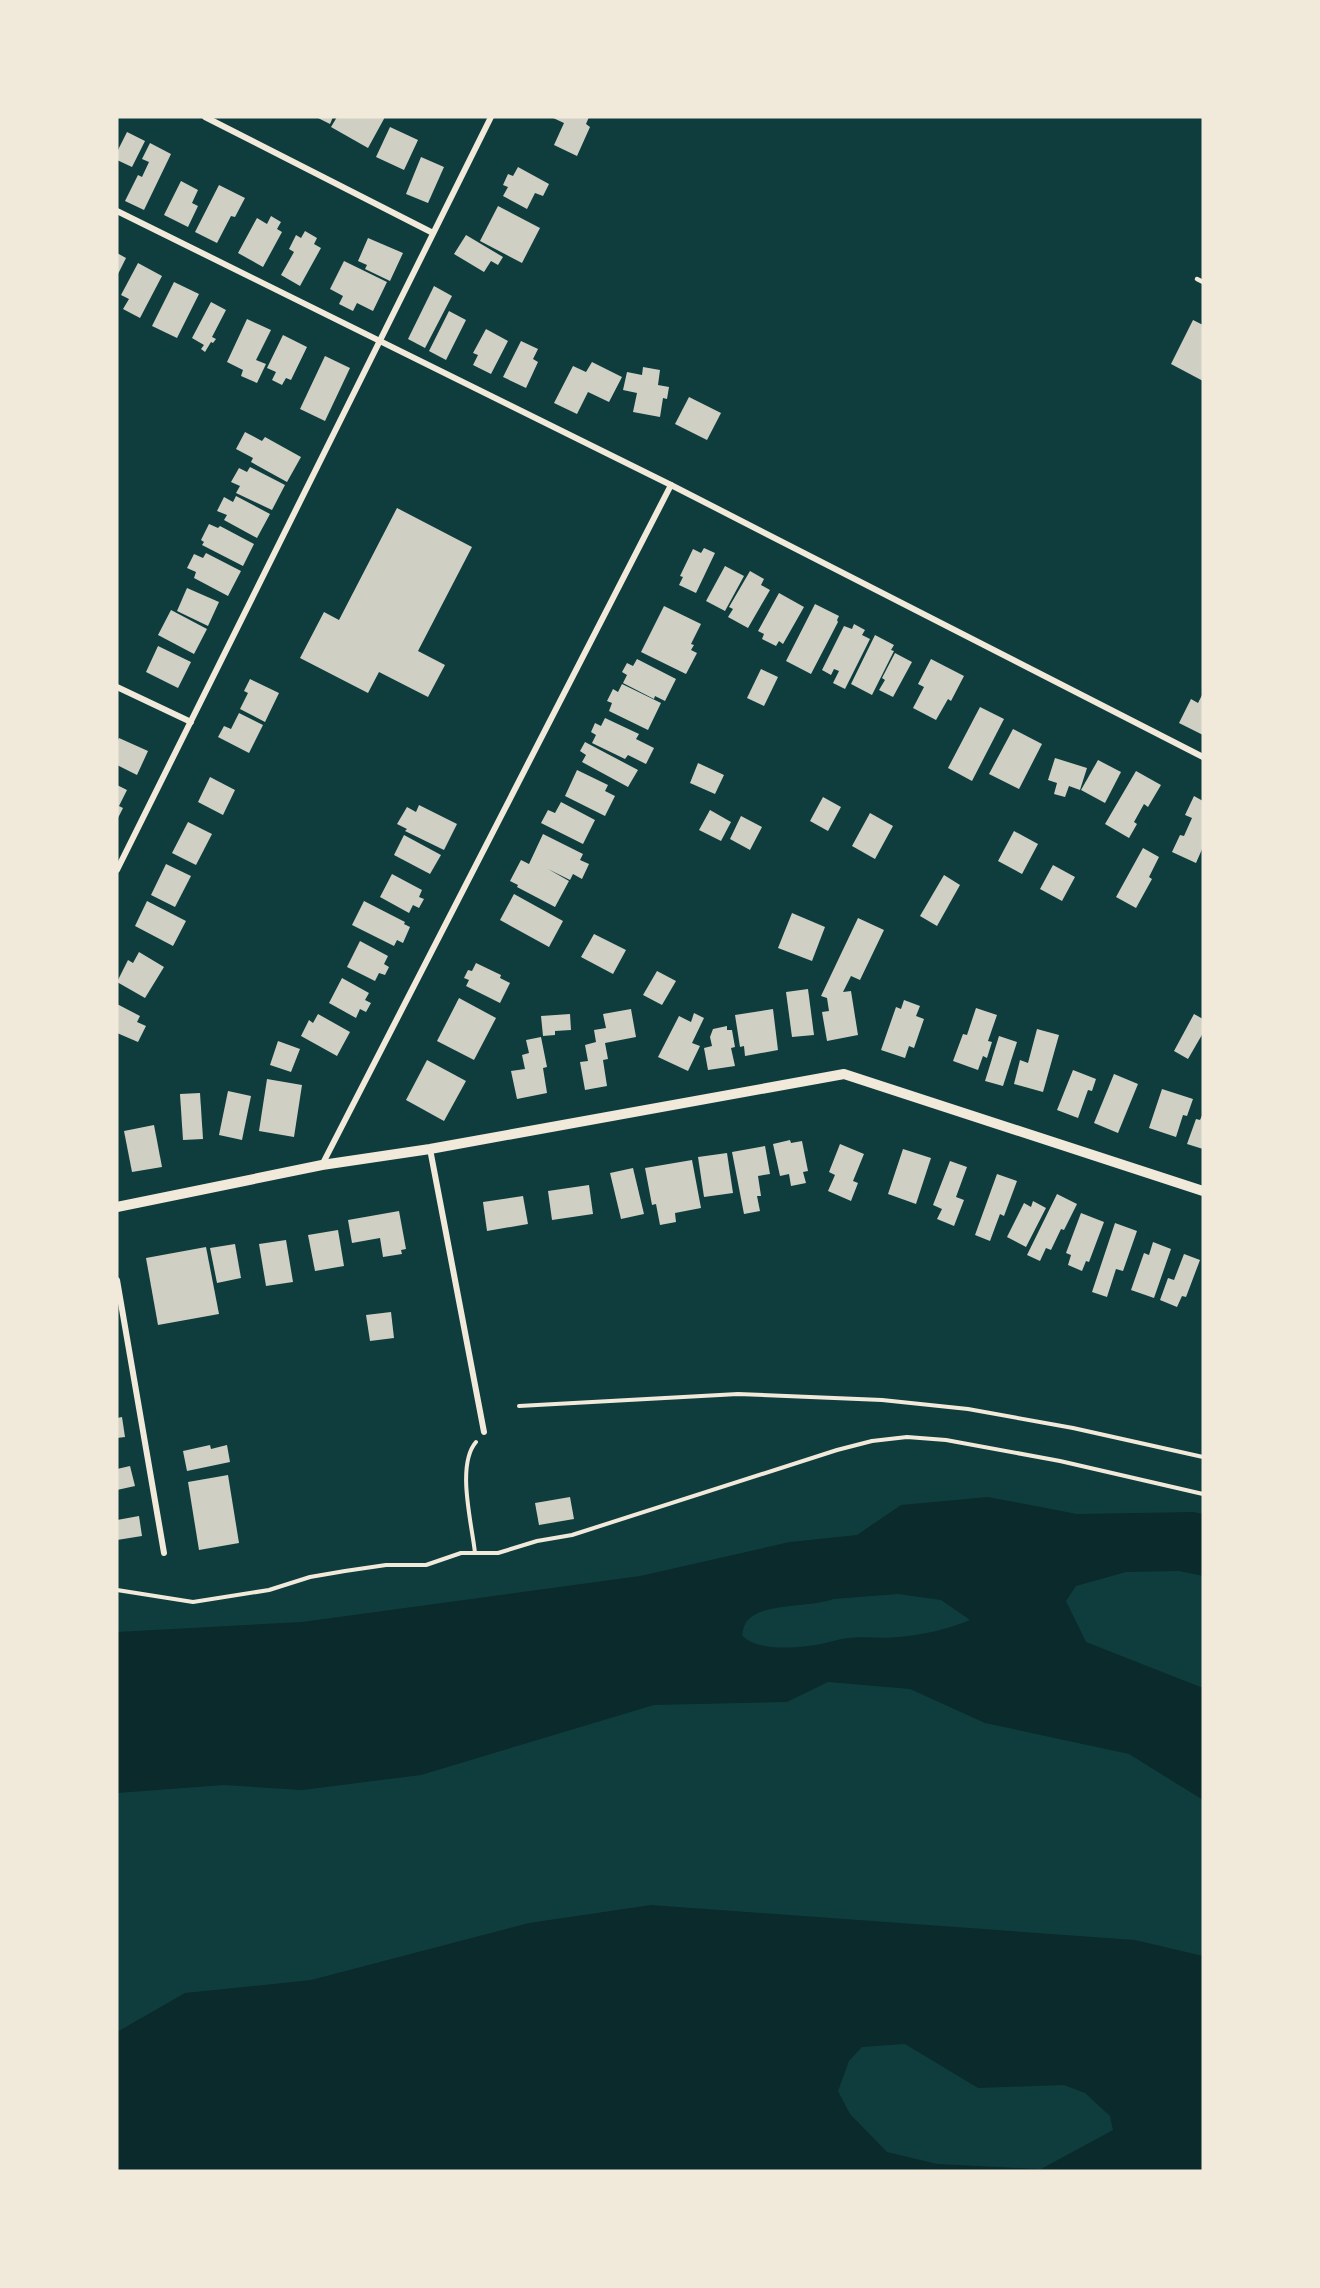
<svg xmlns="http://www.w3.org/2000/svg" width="1320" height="2288" font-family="Barlow,sans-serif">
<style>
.water{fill:#0a2a2b;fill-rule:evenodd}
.building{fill:#cfcfc3}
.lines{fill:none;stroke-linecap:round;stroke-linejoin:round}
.path{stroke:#f1e9da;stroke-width:4}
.service{stroke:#f1e9da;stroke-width:4.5}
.minor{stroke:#f1e9da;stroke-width:6}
.tertiary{stroke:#f1e9da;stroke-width:10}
</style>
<rect width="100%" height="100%" fill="#0f3d3e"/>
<g class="water">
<path d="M988,1497L1077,1514L1193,1512L1203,1514V1576L1179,1571L1126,1572L1076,1586L1066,1601L1086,1642L1203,1688V1800L1129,1754L985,1723L910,1689L828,1682L787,1702L654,1705L421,1775L302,1790L224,1785L117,1793V1632L302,1622L640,1576L790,1542L857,1535L901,1505ZM898,1594L941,1600L970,1620C948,1629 923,1635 899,1637C882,1639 865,1636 848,1638C839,1639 830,1642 821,1644C801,1648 755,1652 742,1635C743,1631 744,1624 747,1621C763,1602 811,1608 833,1599Z"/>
<path d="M651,1905L1135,1940L1203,1956V2171H117V2032L185,1993L311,1980L529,1923ZM905,2044L978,2088L1064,2085L1085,2093L1110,2116L1113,2130L1041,2169L937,2164L887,2152L850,2114L838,2091L849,2061L862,2047Z"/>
</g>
<g class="building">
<polygon points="316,117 333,117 330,124"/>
<polygon points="337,117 385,117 368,148 331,127"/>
<polygon points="551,117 589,117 586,124 590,127 577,156 554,145 564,123"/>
<polygon points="390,127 418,140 404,170 376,157"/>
<polygon points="127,132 145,141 132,167 117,160 117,152"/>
<polygon points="150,143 171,154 144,210 125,201 138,175 142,177 149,162 142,159"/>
<polygon points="421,157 444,167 428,203 406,194"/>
<polygon points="518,167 549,184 543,196 535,193 527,209 503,196 508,187 503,185 508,174 513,176"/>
<polygon points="181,181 198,190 192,203 198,206 188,227 164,215"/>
<polygon points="219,185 245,198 235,217 231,216 217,243 195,232"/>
<polygon points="498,206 540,228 522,263 480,241"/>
<polygon points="271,216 281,222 277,229 282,232 263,267 238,253 257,218 267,224"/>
<polygon points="305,231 317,238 314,244 321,248 300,286 281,275 294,252 289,249 296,235 301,238"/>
<polygon points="466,235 503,257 498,265 491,261 484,272 454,254"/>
<polygon points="368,238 403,253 390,281 365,269 367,265 358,261"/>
<polygon points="117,253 126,258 117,276"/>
<polygon points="344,261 387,282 373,311 357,303 353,311 339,304 343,296 330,289"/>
<polygon points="138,263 162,276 140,318 123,309 129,299 121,295"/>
<polygon points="174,282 199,294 177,338 152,326"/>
<polygon points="434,286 452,296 425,348 408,339"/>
<polygon points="211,302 226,310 212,337 216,339 213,343 211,342 205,352 201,349 204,345 192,338"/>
<polygon points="449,311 466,320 446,360 429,351"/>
<polygon points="247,319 271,330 256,360 266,364 257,383 241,376 243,370 227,362"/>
<polygon points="1193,320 1203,325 1203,381 1171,364"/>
<polygon points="486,329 508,341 491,374 473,365 478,355 473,353"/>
<polygon points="283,335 307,347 291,380 286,378 282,385 272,380 276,372 267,368"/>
<polygon points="521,341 538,349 533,359 538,362 526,388 503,377"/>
<polygon points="325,356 350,368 325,421 300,409"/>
<polygon points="592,362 622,377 609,402 588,392 577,414 554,403 573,366 586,372"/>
<polygon points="643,367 660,370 658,385 669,387 667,399 663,398 660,417 633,412 637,393 623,390 627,372 642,375"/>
<polygon points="689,397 721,413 707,440 675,424"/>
<polygon points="245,432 262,441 265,437 301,457 287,482 251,462 253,458 236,449"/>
<polygon points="250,467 285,485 272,510 236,493 240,486 231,482 239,468 247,472"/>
<polygon points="236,496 270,514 257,538 224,520 227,515 217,511 224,497 233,502"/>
<polygon points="397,508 472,547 418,651 445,665 428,697 379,672 368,693 300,658 324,612 339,620"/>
<polygon points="209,524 218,528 220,526 254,544 243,566 202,545 204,542 201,540"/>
<polygon points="704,548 715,553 696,593 679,585 683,577 680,576 693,549 701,553"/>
<polygon points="206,553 241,571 228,596 194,578 196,572 187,568 194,554 203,558"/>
<polygon points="725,566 744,576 725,611 706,601"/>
<polygon points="750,571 764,579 761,585 770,590 748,628 728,617 733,609 729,607"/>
<polygon points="187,588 219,602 208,626 177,611"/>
<polygon points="779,593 804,607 783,644 779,641 776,646 762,639 764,634 758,631"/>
<polygon points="815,604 839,616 837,620 838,622 811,674 786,661"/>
<polygon points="664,606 701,624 691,644 694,645 691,650 697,653 686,674 641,652"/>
<polygon points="171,610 207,629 194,654 158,635"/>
<polygon points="854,624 865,630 862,635 870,639 845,689 833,683 839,671 834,669 831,675 822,670 844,626 852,629"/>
<polygon points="875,635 894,645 891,650 894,651 872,695 851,684"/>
<polygon points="158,646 191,662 178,688 146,672"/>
<polygon points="895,653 912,662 893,697 879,690 885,680 882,678"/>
<polygon points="637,659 676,679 665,701 655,696 654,699 623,683 627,675 622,672 627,663 633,666"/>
<polygon points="931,659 964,676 951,701 948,699 936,720 913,708 924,687 918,684"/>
<polygon points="761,669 778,677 764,706 747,698"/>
<polygon points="250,679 279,693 265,722 240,709 248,693 244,691"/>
<polygon points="622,684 661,703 648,730 609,711 612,703 607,701 613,689 618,692"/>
<polygon points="1203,693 1203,735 1179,723 1191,699 1198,703"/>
<polygon points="980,707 1004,719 972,781 948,768"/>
<polygon points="239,713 263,725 249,753 218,737 224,726 231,729"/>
<polygon points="605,718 639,734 636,739 654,748 646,764 628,755 625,759 592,743 596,735 591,732 595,723 601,726"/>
<polygon points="1013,729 1042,744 1019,789 989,774"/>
<polygon points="119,738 148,751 137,775 117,765 117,742"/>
<polygon points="585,742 638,770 628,787 582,762 586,755 580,751"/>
<polygon points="1055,758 1087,768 1080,790 1069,786 1065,797 1054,794 1057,783 1048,780"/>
<polygon points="1098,760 1121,772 1105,803 1081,790"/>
<polygon points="698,763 724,775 715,794 690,783"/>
<polygon points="577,770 608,785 605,791 615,796 605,816 565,796"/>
<polygon points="1136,771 1161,785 1148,807 1144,804 1134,822 1137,824 1129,838 1105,824"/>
<polygon points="210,777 235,790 223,815 198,802"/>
<polygon points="117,785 127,790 119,806 123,808 117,820"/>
<polygon points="1194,796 1203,801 1203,847 1196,863 1172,852 1180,835 1184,836 1192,818 1185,815"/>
<polygon points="823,797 841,807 828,831 810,821"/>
<polygon points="561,802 595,820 583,844 541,823 548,810 555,813"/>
<polygon points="419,805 457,824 444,850 405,831 407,829 397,824 407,807 416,812"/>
<polygon points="710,810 731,822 721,841 699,830"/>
<polygon points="870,813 893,826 875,859 852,846"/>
<polygon points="741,816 762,827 750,850 730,839"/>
<polygon points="188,822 212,834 196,865 172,853"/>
<polygon points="1014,831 1038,844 1022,874 998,861"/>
<polygon points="543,834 583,854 580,860 589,864 582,879 573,874 570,880 548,869 569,881 555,907 517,887 518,885 510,881 521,860 529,864"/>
<polygon points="404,835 441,855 430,874 394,855"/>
<polygon points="1143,848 1159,857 1149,877 1152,879 1136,908 1116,897"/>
<polygon points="166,864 191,876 175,907 151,895"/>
<polygon points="1053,865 1075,877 1062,901 1040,889"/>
<polygon points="392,874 422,890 419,897 424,899 419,908 413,905 409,913 380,897"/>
<polygon points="944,875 960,885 937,926 920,916"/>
<polygon points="514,894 563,921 549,947 500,920"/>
<polygon points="147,901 186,921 173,946 135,926"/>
<polygon points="364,901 405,922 404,924 410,927 403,943 397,940 394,946 352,925"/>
<polygon points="792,913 825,927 812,961 778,948"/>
<polygon points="858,918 884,930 860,980 851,976 843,992 851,991 858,1035 827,1041 822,1012 829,1011 827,998 821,996"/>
<polygon points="594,934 626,950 613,974 581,957"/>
<polygon points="360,941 388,956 384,964 389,967 385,975 379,973 375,981 347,967"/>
<polygon points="139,952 164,967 145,998 117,982 128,960 133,963"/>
<polygon points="476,963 501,975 500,978 510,983 500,1003 466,986 469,980 464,978 468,970 472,971"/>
<polygon points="657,971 676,981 662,1005 643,995"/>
<polygon points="342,978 369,993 365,1000 371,1003 366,1012 360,1009 356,1018 329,1003"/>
<polygon points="808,989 814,1035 792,1037 786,992"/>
<polygon points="459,998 496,1018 474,1060 437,1041"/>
<polygon points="904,1000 920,1006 916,1016 924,1019 914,1048 909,1046 905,1058 881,1050 896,1007 901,1009"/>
<polygon points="117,1004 140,1016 137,1022 146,1026 138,1042 117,1033"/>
<polygon points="976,1008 997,1015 988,1041 992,1042 987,1058 983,1056 978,1070 953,1061 963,1034 967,1035"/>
<polygon points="631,1009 636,1037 605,1043 608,1059 603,1060 607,1086 585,1090 580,1062 588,1061 585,1045 596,1042 594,1030 606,1028 603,1014"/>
<polygon points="773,1009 778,1050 745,1056 744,1046 740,1047 735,1015"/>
<polygon points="694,1013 704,1018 692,1043 700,1046 688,1071 658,1057 679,1016 691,1022"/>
<polygon points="318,1014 350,1032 337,1056 301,1036 309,1020 313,1023"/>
<polygon points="570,1014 571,1030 555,1031 555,1035 543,1036 541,1016"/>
<polygon points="1194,1014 1203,1019 1203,1033 1188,1059 1174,1051"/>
<polygon points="727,1026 727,1030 732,1030 735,1047 731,1048 735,1066 708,1070 704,1048 712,1046 710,1037 713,1029"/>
<polygon points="1037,1029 1059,1035 1043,1092 1014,1084 1020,1060 1028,1063"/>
<polygon points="999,1036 1017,1042 1003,1086 985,1081"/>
<polygon points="541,1037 547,1067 543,1068 547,1093 517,1099 511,1071 525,1069 522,1055 529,1053 526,1040"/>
<polygon points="278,1041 300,1049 291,1072 270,1065"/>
<polygon points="427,1060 466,1081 444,1121 406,1100"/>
<polygon points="1073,1070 1096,1079 1092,1091 1088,1090 1078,1118 1057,1110"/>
<polygon points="1114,1074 1138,1084 1118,1133 1094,1123"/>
<polygon points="267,1079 302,1085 294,1137 259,1131"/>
<polygon points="1162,1089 1193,1099 1187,1116 1183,1115 1176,1137 1149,1128"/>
<polygon points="228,1091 251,1096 242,1140 219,1135"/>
<polygon points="200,1093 203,1139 183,1140 180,1094"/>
<polygon points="1203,1113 1203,1149 1187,1144 1196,1119 1200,1120"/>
<polygon points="154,1125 162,1167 132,1172 124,1131"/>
<polygon points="790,1140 791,1143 802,1141 808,1171 803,1172 806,1183 791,1186 789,1174 780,1176 773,1144"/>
<polygon points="840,1144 864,1154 853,1181 858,1183 851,1201 828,1191 835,1175 829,1172"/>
<polygon points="765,1146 770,1174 758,1176 761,1196 757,1196 760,1211 744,1214 732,1152"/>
<polygon points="903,1149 931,1158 916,1204 888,1194"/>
<polygon points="727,1153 733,1193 704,1197 698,1157"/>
<polygon points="692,1160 701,1208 675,1213 676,1222 660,1225 656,1204 652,1205 645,1168"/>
<polygon points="950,1161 967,1167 956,1197 964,1200 954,1226 937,1219 942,1209 933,1205"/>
<polygon points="633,1168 644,1214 621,1219 610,1173"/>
<polygon points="997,1174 1017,1181 1004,1216 1000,1214 990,1241 975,1235"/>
<polygon points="589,1185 593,1214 552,1220 548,1191"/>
<polygon points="1057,1194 1077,1204 1064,1230 1061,1229 1051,1250 1046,1248 1040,1261 1027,1255"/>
<polygon points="523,1196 528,1224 487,1231 483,1202"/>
<polygon points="1033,1201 1046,1208 1026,1247 1007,1237 1024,1203 1031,1207"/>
<polygon points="399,1211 406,1249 401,1250 402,1254 383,1257 380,1238 352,1243 348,1220"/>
<polygon points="1081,1213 1104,1222 1089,1262 1086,1261 1082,1271 1068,1265 1071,1255 1066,1253"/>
<polygon points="1115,1223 1137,1231 1123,1271 1116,1269 1107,1297 1092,1292"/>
<polygon points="338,1230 344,1266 315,1271 308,1235"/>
<polygon points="286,1240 293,1282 266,1286 259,1244"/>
<polygon points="1153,1242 1171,1249 1154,1298 1131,1290 1144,1253 1149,1255"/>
<polygon points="235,1244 241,1278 217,1283 210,1248"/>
<polygon points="206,1247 219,1314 158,1325 146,1258"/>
<polygon points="1184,1254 1200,1260 1186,1297 1182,1296 1177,1307 1160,1300 1168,1278 1174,1280"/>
<polygon points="391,1312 394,1338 370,1341 366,1315"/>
<polygon points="122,1417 125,1437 117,1438 117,1418"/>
<polygon points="210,1445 211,1449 227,1445 230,1462 187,1471 183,1451"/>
<polygon points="130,1466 135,1486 117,1490 117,1469"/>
<polygon points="228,1475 239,1543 199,1550 188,1482"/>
<polygon points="570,1497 574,1519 539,1525 535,1503"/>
<polygon points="139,1516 142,1536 117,1540 117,1520"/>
</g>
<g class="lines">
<g class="path">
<polyline points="519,1406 738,1394 882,1400 968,1409 1073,1428 1203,1457"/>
<path d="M475,1553C472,1524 456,1465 476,1442"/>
<polyline points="117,1590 193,1602 269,1590 310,1577 345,1571 386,1565 426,1565 461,1553 498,1553 537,1541 572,1535 837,1450 872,1441 907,1437 946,1440 1060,1461 1203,1494"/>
</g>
<polyline class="service" points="1197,279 1203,282"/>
<g class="minor">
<polyline points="205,117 433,233"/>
<polyline points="117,211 671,485 1203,757"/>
<polyline points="117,687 191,722"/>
<polyline points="117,870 491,117"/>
<polyline points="430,1149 484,1432"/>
<polyline points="322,1165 671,485"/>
<polyline points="117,1280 164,1553"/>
</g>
<polyline class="tertiary" points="117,1207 322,1165 430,1149 844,1074 1203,1191"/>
</g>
<rect width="1320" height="2288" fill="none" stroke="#f1e9da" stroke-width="237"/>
</svg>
